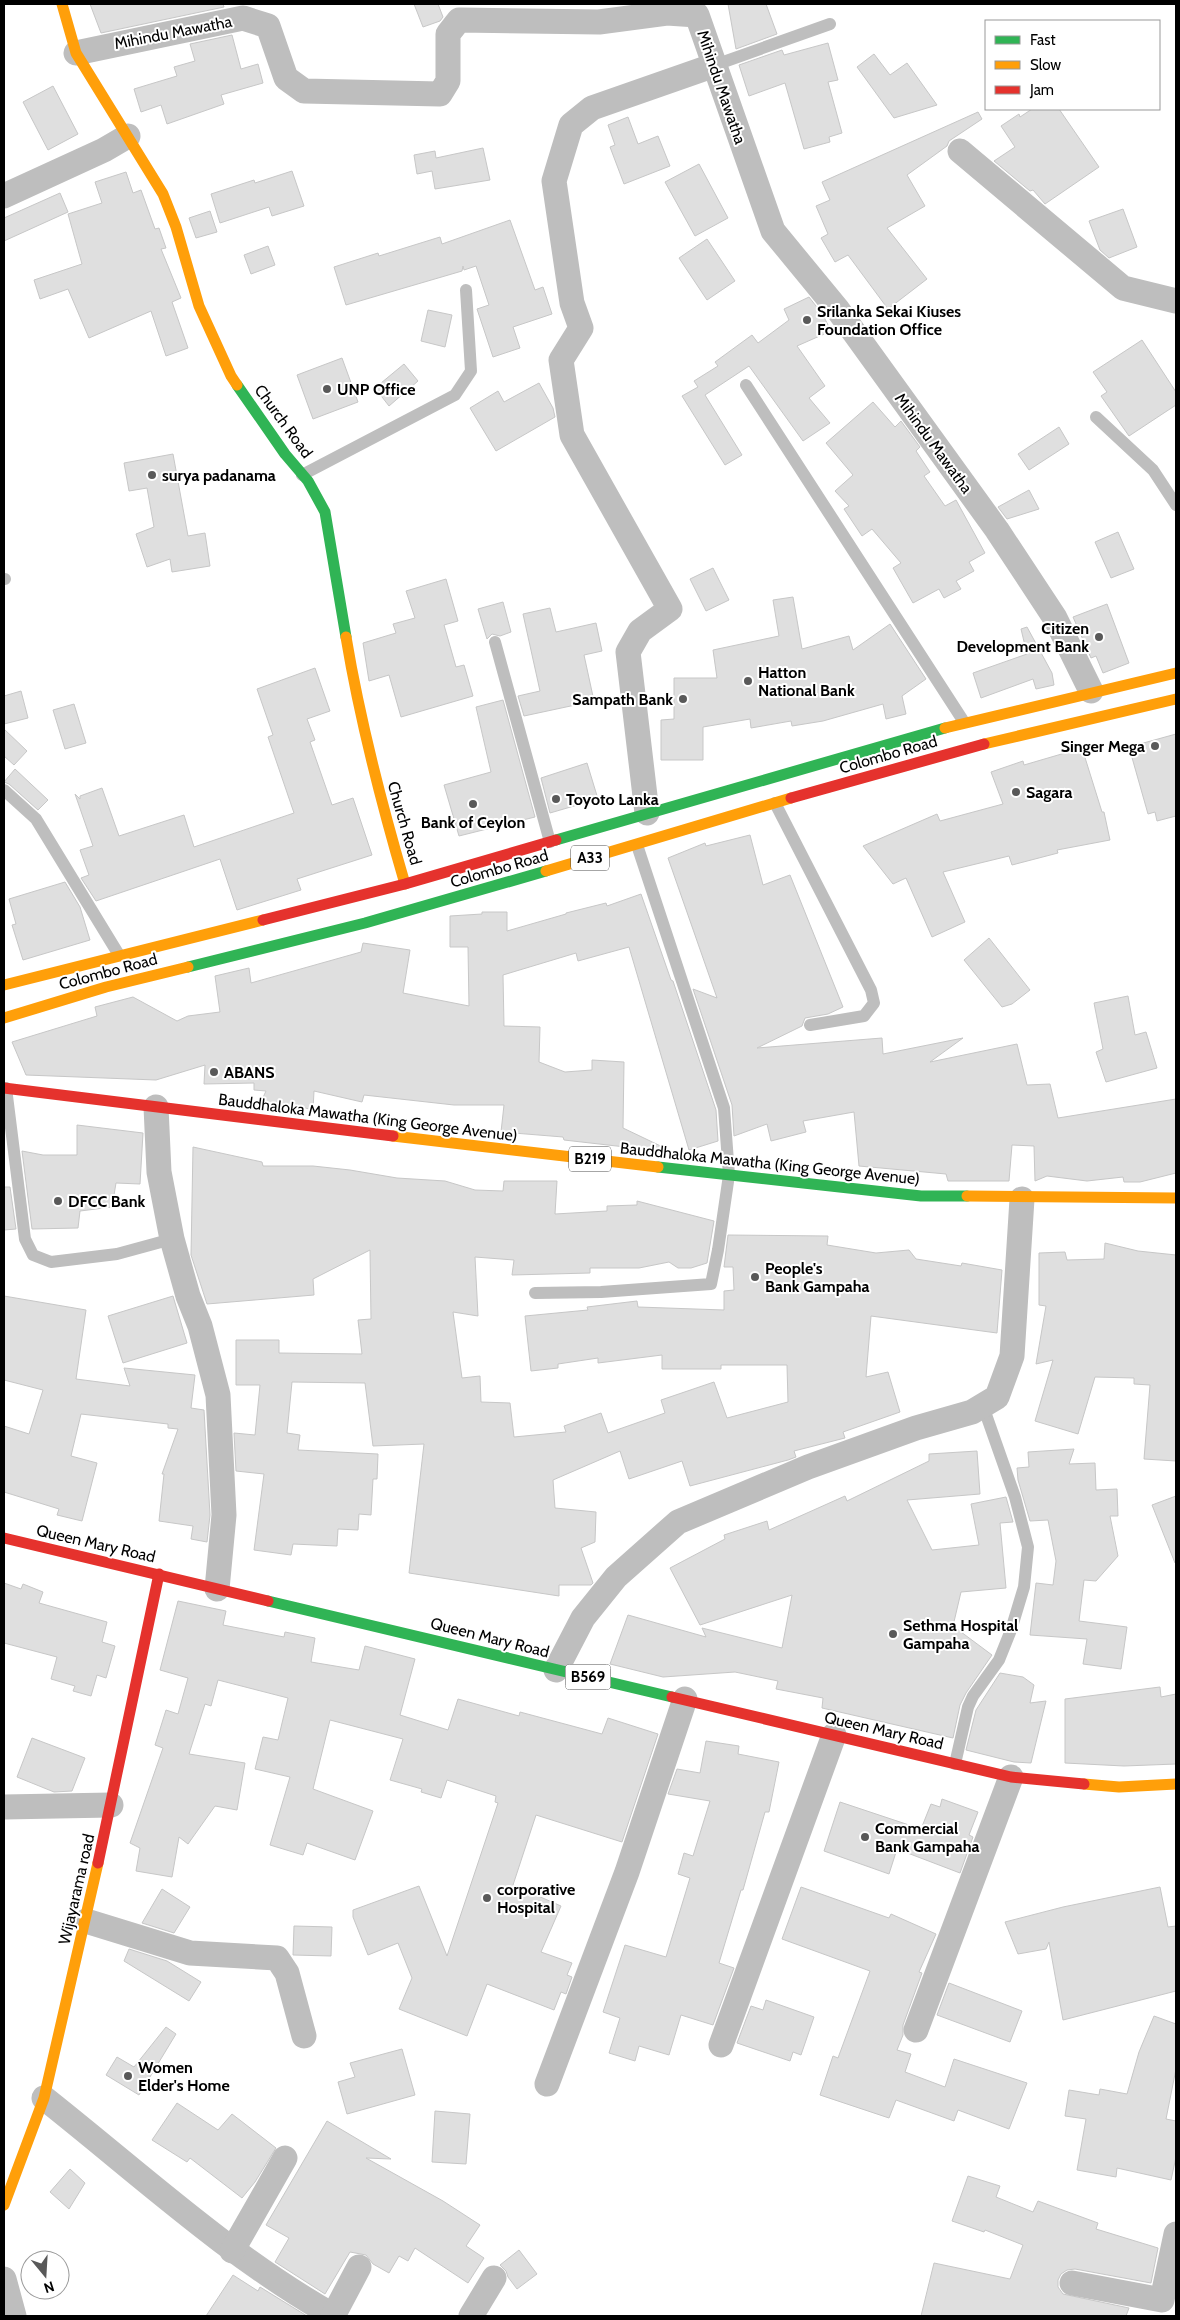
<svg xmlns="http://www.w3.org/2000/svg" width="1180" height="2320" font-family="Cabin,sans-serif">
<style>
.building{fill:#dfdfdf;stroke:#c7c7c7}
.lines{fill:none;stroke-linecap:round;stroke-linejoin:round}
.lane{stroke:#bebebe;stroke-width:12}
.street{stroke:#bebebe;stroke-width:25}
.fast{stroke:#30b455;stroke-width:11}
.slow{stroke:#ff9f0a;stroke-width:11}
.jam{stroke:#e5322d;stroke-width:11}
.poi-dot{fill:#595959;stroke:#fff;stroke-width:2}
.labels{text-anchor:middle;stroke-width:4;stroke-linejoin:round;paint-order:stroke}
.shield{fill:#fff;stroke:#4c4c4c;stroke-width:1}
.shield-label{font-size:15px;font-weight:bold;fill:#000}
.street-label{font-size:16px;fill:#000;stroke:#fff}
.poi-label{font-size:16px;font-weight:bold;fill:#000;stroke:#fff;text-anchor:start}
</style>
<rect width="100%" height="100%" fill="#fff"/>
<g class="building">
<polygon points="90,4 223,4 224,7 101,33"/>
<polygon points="414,4 438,4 443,17 440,21 423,27"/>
<polygon points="728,4 766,4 777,34 736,49"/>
<polygon points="232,35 241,69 258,64 263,83 221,95 224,104 167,124 161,105 141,112 134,89 177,76 174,67 195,61 190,44"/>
<polygon points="828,43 838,80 828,82 842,133 829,137 830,142 804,149 785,83 749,96 739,65 782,50 784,55"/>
<polygon points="874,54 890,75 907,63 937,105 894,118 857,67"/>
<polygon points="53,86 78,134 48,150 23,102"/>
<polygon points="1032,109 1059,109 1099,167 1045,204 1033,190 1030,191 994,161 1015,147 1001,126 1019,114 1020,117"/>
<polygon points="978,112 982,119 949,141 947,146 907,175 925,206 887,228 927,279 888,309 848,255 835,262 821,238 828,234 816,206 830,200 822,182"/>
<polygon points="628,117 638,144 658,136 670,166 624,184 610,147 615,145 608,125"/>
<polygon points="483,148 490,180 435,189 432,171 417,174 414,155 435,151 436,158"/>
<polygon points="699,164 728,218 695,236 665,182"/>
<polygon points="292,171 304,206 272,216 269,207 220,223 211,194 254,180 255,183"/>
<polygon points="126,172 133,193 141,190 155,229 159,228 166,248 161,249 181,298 172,302 188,348 166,356 151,311 89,338 68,289 40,299 34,280 82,264 68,214 102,203 95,182"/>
<polygon points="60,193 68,212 4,241 4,218"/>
<polygon points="1123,209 1137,247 1109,258 1100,250 1089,221"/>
<polygon points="210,211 217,232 196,238 189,218"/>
<polygon points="510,220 535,290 543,287 552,314 513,327 520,348 493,357 477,309 489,305 476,266 464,270 463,266 462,271 346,305 334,267 378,253 379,256 440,237 442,244"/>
<polygon points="707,239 735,281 707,300 679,258"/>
<polygon points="268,246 275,265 251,274 244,255"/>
<polygon points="809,297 823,315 831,331 797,346 825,386 809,398 830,423 803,441 749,366 705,395 742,455 725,465 682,396 698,387 694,381 718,366 715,362 752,335 758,343 789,320 784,309"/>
<polygon points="428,310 452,315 445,347 421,341"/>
<polygon points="1142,340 1176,392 1176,405 1129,436 1101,396 1107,392 1093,372"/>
<polygon points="342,358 358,402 313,419 297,375"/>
<polygon points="404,364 418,381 389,406 375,388"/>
<polygon points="539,383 553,408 555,417 496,451 470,408 498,391 504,402"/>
<polygon points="873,402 895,427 901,421 920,447 916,451 930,472 924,476 945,506 956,500 985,553 969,562 974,571 956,581 961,589 944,598 939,589 913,603 893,568 901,563 872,529 862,536 844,509 849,506 835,491 853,475 826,443"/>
<polygon points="1059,427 1069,444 1029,470 1018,454"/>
<polygon points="173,454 188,536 205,533 210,566 172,572 170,559 147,567 136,534 154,527 147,488 129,491 124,463"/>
<polygon points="1029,490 1039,509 1007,519 998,507"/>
<polygon points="1118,532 1134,569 1111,578 1095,542"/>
<polygon points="713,568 729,600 706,611 690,579"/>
<polygon points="446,579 458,621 444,625 456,667 464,665 473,696 401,717 389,675 369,681 363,643 396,633 393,624 415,618 406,591"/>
<polygon points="793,597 802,649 849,636 853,650 890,624 926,679 902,696 906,714 886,719 883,704 823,721 792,726 791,721 751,728 750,719 703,727 703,760 661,760 661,720 674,719 674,678 717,678 713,650 779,636 773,600"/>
<polygon points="503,602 511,632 500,636 492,634 487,639 478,609"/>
<polygon points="1107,604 1129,663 1103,673 1096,656 1091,658 1073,617"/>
<polygon points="550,608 556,632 596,623 602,651 584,655 594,701 524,716 518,696 540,691 523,614"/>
<polygon points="1027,627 1052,673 1054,685 1036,689 1033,679 981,698 973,673 1027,654 1021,629"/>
<polygon points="315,668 330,711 307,719 315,740 310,742 332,805 353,798 372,855 297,879 301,890 237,910 220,859 96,901 81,878 89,875 80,850 93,846 75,794 80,799 80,796 102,788 119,836 184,815 194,847 294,813 268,737 273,735 257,689"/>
<polygon points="21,691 28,718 4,724 4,696"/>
<polygon points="503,700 535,817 459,836 444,785 491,772 476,707"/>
<polygon points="74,704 86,743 65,749 53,710"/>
<polygon points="4,729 27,751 14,765 4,756"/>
<polygon points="1176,734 1176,816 1157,821 1155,812 1148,814 1129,747"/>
<polygon points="1082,748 1102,812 1104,812 1110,840 1057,850 1058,853 1012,865 1009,856 943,872 965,922 932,937 906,878 893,884 863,846 937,814 940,821 1003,804 991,772 1023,761 1024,765"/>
<polygon points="587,763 598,799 550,813 541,778"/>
<polygon points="15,769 48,800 38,810 9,784 4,782"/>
<polygon points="750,835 763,885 790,875 843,1007 828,1014 805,1018 802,1026 757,1048 882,1038 883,1054 963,1038 930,1062 1017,1044 1027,1085 1050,1084 1058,1118 1176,1099 1176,1173 1140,1182 1124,1182 1123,1177 1087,1181 1047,1176 1035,1181 1034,1146 1012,1145 1009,1181 948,1181 946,1174 859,1166 854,1112 803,1121 806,1132 771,1141 767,1124 734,1136 732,1105 693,989 717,998 668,858 705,843 706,846"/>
<polygon points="65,882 80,907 90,940 23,960 12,925 16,924 9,899"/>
<polygon points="641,894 671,980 673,981 716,1110 718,1141 689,1150 629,947 578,961 576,953 503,975 504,1026 540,1027 539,1062 565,1072 592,1070 592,1060 624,1062 623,1128 669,1150 634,1148 564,1140 563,1137 501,1132 504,1105 454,1105 364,1095 362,1102 314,1091 313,1110 294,1105 284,1107 260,1104 266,1091 254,1090 254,1083 204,1084 205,1065 156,1080 26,1075 12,1042 97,1016 95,1007 133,997 177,1021 188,1016 220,1012 215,976 249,968 251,983 361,952 363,943 410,950 403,993 469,1006 468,947 450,947 450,916 482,914 482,912 507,912 507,931 566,914 566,913 606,903 607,906"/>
<polygon points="989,938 1030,990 1012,1004 1002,1007 964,960"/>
<polygon points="1128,996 1135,1035 1146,1032 1157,1068 1106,1082 1096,1052 1103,1049 1094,1003"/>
<polygon points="77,1125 143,1133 140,1184 116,1183 112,1207 80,1211 78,1228 32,1229 22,1151 43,1155 77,1155"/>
<polygon points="193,1147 262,1162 263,1166 313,1166 350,1170 397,1178 445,1181 475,1190 503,1191 504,1181 557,1181 555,1214 607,1211 607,1206 637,1205 637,1201 714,1221 707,1263 691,1268 678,1268 669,1262 639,1268 590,1268 590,1273 512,1275 514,1260 475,1257 478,1316 453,1312 462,1378 480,1376 481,1402 510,1403 514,1437 566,1432 564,1426 601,1413 608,1433 665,1413 661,1400 714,1382 727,1418 788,1402 787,1365 721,1365 721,1369 662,1369 662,1355 598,1363 598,1358 558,1364 558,1368 531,1371 525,1316 588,1310 587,1307 637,1301 638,1307 724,1310 724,1291 734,1290 733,1267 724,1267 728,1235 828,1236 827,1245 876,1253 909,1250 916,1259 961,1266 962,1263 1002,1270 997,1333 871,1316 866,1377 888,1372 900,1412 843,1432 845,1438 794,1451 796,1457 788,1460 690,1486 682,1461 629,1479 620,1451 553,1480 555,1508 596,1512 595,1542 581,1548 593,1583 591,1585 559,1585 559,1596 409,1573 424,1444 373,1446 365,1383 292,1382 287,1433 300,1435 298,1450 378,1454 377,1479 373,1479 371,1515 359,1514 358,1530 338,1529 337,1546 293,1544 291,1555 254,1550 264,1474 236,1471 234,1433 255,1435 260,1385 236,1385 236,1340 279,1340 279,1353 362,1354 358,1320 371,1319 370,1250 313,1279 314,1295 207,1304 191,1255"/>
<polygon points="4,1187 10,1187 16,1229 4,1230"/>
<polygon points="1105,1243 1138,1251 1176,1255 1176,1461 1144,1459 1150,1385 1134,1384 1134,1378 1095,1377 1078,1434 1035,1421 1053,1360 1036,1364 1046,1306 1039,1305 1039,1253 1065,1252 1067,1260 1104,1259"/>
<polygon points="4,1296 86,1310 76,1379 130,1386 124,1368 195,1375 191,1408 204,1410 210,1515 207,1542 191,1539 193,1526 159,1521 164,1474 162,1474 178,1429 168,1428 168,1424 81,1414 71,1456 97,1463 82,1521 57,1515 59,1509 4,1492 4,1426 29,1434 43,1390 4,1380"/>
<polygon points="173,1296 187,1343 123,1363 108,1316"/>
<polygon points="1074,1449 1069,1464 1095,1463 1096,1490 1117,1489 1118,1516 1110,1516 1118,1556 1096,1581 1084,1580 1079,1621 1127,1627 1121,1669 1083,1664 1087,1639 1030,1635 1036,1583 1053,1585 1056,1561 1048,1520 1030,1521 1018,1480 1017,1468 1029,1467 1028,1452"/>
<polygon points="977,1451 980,1494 907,1500 932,1550 979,1545 971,1504 1006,1497 1013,1522 1000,1523 1006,1588 961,1592 953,1626 992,1655 966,1693 960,1705 953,1738 822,1708 823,1698 776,1689 778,1681 735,1672 663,1677 610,1664 628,1615 706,1637 702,1628 782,1648 792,1595 700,1625 670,1568 725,1539 724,1535 767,1521 769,1530 845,1496 847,1501 929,1461 929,1454"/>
<polygon points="1176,1496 1176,1563 1175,1563 1152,1505"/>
<polygon points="4,1583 21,1589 23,1584 43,1592 39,1603 107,1622 102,1642 115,1646 106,1678 97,1675 91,1696 73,1691 75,1686 51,1679 57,1657 4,1643"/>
<polygon points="178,1601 226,1611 223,1625 284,1637 285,1632 315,1638 311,1662 359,1670 365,1646 415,1659 400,1715 448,1730 458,1699 519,1716 520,1712 602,1734 608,1718 658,1734 622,1842 536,1815 513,1885 561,1906 541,1952 572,1963 567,1975 572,1977 566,1994 561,1992 554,2010 487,1984 467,2036 399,2009 412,1978 398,1943 368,1955 353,1917 353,1910 419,1886 447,1956 498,1803 495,1802 496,1796 447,1780 441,1798 421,1792 422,1789 390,1780 403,1739 330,1720 313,1789 373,1811 355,1860 307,1843 303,1855 270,1845 290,1777 255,1769 263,1737 278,1740 288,1698 218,1680 211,1706 205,1704 189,1754 245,1763 237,1810 215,1806 188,1844 179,1837 172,1877 136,1871 140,1848 130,1843 163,1748 155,1745 166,1710 178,1714 188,1678 160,1670"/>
<polygon points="1000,1673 1023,1677 1034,1685 1030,1703 1046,1701 1031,1763 1014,1762 966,1750 976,1710"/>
<polygon points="1160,1687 1161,1697 1176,1694 1176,1764 1124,1766 1065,1763 1065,1699"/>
<polygon points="32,1738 85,1758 72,1791 54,1792 17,1777"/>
<polygon points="706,1741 739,1746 738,1754 779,1762 769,1812 765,1812 743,1890 741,1890 719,1963 734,1968 713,2025 681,2015 669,2055 639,2046 635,2061 609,2053 620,2018 603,2012 625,1945 666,1957 690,1878 678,1874 684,1853 693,1856 710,1801 668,1794 677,1769 700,1773"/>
<polygon points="942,1799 978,1812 969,1835 973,1837 960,1873 897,1849 889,1874 824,1851 840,1802 921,1829 931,1804 940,1807"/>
<polygon points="801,1887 889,1918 891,1914 936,1934 919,1972 922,1973 903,2025 903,2035 897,2050 911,2054 905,2072 945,2087 954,2059 1027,2083 1009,2129 958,2110 954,2121 896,2100 889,2118 820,2095 833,2056 838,2058 870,1971 782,1939"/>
<polygon points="1160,1887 1168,1927 1176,1926 1176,1991 1063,2020 1049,1942 1046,1949 1018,1954 1005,1922 1063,1907"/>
<polygon points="162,1889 190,1907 174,1933 142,1923"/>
<polygon points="294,1926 332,1927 331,1956 293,1955"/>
<polygon points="129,1949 167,1961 201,1982 189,2001 124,1961"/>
<polygon points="949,1983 1022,2011 1010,2042 937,2015"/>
<polygon points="766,2000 814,2017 801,2055 793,2052 790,2061 737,2043 751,2006 763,2010"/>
<polygon points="1154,2016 1176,2024 1176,2069 1166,2119 1176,2121 1176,2157 1171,2180 1117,2168 1116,2177 1077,2170 1086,2119 1065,2116 1069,2090 1099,2095 1100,2089 1127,2094 1139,2052"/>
<polygon points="166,2027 176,2034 139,2095 106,2075 117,2057 134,2067"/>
<polygon points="402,2049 415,2095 347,2114 338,2082 355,2077 350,2063"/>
<polygon points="177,2103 218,2130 232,2114 276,2148 255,2182 242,2198 190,2158 187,2162 152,2140"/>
<polygon points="435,2111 470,2114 466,2164 432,2162"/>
<polygon points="327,2121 391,2159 366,2158 443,2201 480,2225 466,2246 484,2258 468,2283 415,2248 408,2261 399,2256 389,2273 373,2264 366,2255 350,2252 325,2294 275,2262 289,2238 266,2225"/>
<polygon points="70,2169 85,2183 69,2209 50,2192"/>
<polygon points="968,2176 1000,2186 996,2197 1033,2212 1038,2201 1098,2223 1096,2229 1158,2248 1151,2283 1075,2269 1067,2270 1061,2274 1058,2280 1058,2287 1063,2294 1129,2308 1126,2316 921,2316 934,2263 1010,2279 1023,2245 985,2230 984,2232 952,2221"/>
<polygon points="519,2250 537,2274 517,2289 508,2277 506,2271 500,2265"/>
<polygon points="233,2275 258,2291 260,2287 307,2316 206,2316"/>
</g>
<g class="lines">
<g class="lane">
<polyline points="715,65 830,24"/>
<polyline points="746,385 964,722"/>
<polyline points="1096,417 1153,470 1176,505"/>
<polyline points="302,475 455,395 471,371 466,290"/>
<polyline points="4,579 5,579"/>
<polyline points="495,642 550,842"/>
<polyline points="4,790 36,819 119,955"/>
<polyline points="775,803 871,990 874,1003 864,1016 810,1025"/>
<polyline points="6,1088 25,1239 33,1255 51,1262 117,1254 172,1239"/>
<polyline points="535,1293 601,1292 711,1284 718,1250 729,1175 724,1108 637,845"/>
<polyline points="955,1764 968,1707 973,1696 999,1660 1011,1630 1024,1587 1028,1547 1015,1497 983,1406"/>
</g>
<g class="street">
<polyline points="76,53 243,18 268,26 286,78 304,91 440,94 448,81 448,34 459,20 599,22 667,13 697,15 773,231 838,310 997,530 1055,618 1091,691"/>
<polyline points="960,151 1123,288 1176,301"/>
<polyline points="4,196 104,150 128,136"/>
<polyline points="647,813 628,652 640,631 670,609 572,435 561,360 581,328 572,303 554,181 571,125 592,108 715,65"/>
<polyline points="156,1107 159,1172 172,1239 188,1296 200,1326 218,1395 224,1515 217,1589"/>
<polyline points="556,1670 583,1618 616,1577 678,1522 808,1467 916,1428 972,1412 997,1397 1012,1356 1022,1199"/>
<polyline points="4,1807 111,1805"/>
<polyline points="86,1921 190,1953 277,1958 287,1973 304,2036"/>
<polyline points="916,2030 1011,1777"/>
<polyline points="721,2045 834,1735"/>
<polyline points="547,2084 627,1872 685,1699"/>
<path d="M44,2098C139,2173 228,2256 334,2316"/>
<polyline points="232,2251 285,2158"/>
<polyline points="4,2279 14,2316"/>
<polyline points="1072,2283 1162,2300 1176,2234"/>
<polyline points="333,2316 359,2267"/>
<polyline points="471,2316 494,2278"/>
</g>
<g class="fast">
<polyline points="237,385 285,454 308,481 325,512 346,637"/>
<polyline points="556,840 945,728"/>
<polyline points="188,967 365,923 546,871"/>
<polyline points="658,1167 921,1196 967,1196"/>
<polyline points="268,1601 672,1697"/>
</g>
<g class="slow">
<polyline points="62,4 76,53 163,194 176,227 199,306 231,376 237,385"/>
<path d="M346,637C360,721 381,802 405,884"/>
<polyline points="945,728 1176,673"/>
<polyline points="984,744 1176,699"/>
<polyline points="546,871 791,798"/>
<polyline points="4,985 263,920"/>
<polyline points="4,1018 106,987 188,967"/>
<polyline points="393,1136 658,1167"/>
<polyline points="967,1196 1176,1198"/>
<polyline points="1084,1784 1119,1787 1176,1784"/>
<polyline points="4,2205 44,2098 98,1863"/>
</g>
<g class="jam">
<polyline points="791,798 984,744"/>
<polyline points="263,920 405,884 556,840"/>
<polyline points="4,1088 393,1136"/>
<polyline points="4,1538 268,1601"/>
<polyline points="672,1697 1011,1777 1084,1784"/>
<polyline points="98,1863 159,1574"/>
</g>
</g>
<g class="poi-dot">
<circle cx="807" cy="320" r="5"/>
<circle cx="327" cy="389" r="5"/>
<circle cx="152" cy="475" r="5"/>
<circle cx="1099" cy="637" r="5"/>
<circle cx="748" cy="681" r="5"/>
<circle cx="683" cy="699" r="5"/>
<circle cx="1155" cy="746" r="5"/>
<circle cx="1016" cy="792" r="5"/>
<circle cx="556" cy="799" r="5"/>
<circle cx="473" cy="804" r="5"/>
<circle cx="214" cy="1072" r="5"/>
<circle cx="58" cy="1201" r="5"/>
<circle cx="755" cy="1277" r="5"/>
<circle cx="893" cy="1634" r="5"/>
<circle cx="865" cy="1837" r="5"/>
<circle cx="487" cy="1898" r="5"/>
<circle cx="128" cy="2076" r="5"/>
</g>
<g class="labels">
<g class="shield">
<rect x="571" y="845.5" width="38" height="25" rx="4"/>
<rect x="569" y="1146.5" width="42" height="25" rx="4"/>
<rect x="565.5" y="1664.5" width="45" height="25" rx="4"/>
</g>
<g class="shield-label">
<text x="590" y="863">A33</text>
<text x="590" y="1164">B219</text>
<text x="588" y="1682">B569</text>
</g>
<g class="street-label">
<text transform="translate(173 32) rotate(-11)" y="6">Mihindu Mawatha</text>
<text transform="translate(722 87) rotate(71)" y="6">Mihindu Mawatha</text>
<text transform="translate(284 421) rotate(54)" y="6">Church Road</text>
<text transform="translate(934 443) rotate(54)" y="6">Mihindu Mawatha</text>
<text transform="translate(888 754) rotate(-16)" y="6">Colombo Road</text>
<text transform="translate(405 823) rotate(74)" y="6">Church Road</text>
<text transform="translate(499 868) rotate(-16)" y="6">Colombo Road</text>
<text transform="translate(108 971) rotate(-15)" y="6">Colombo Road</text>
<text transform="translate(368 1117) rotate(7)" y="6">Bauddhaloka Mawatha (King George Avenue)</text>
<text transform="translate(770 1163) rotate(6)" y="6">Bauddhaloka Mawatha (King George Avenue)</text>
<text transform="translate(96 1543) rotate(13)" y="6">Queen Mary Road</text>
<text transform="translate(490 1637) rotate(14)" y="6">Queen Mary Road</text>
<text transform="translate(884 1730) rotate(13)" y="6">Queen Mary Road</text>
<text transform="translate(76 1889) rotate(-77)" y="6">Wijayarama road</text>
</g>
<g class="poi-label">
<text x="817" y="317">Srilanka Sekai Kiuses<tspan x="817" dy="18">Foundation Office</tspan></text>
<text x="337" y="395">UNP Office</text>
<text x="162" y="481">surya padanama</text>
<text x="1089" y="634" text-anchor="end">Citizen<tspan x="1089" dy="18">Development Bank</tspan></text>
<text x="758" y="678">Hatton<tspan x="758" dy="18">National Bank</tspan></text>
<text x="673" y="705" text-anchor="end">Sampath Bank</text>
<text x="1145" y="752" text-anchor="end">Singer Mega</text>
<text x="1026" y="798">Sagara</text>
<text x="566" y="805">Toyoto Lanka</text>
<text x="473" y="828" text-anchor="middle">Bank of Ceylon</text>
<text x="224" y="1078">ABANS</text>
<text x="68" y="1207">DFCC Bank</text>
<text x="765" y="1274">People's<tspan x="765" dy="18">Bank Gampaha</tspan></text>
<text x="903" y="1631">Sethma Hospital<tspan x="903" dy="18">Gampaha</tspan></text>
<text x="875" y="1834">Commercial<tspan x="875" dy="18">Bank Gampaha</tspan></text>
<text x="497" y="1895">corporative<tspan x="497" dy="18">Hospital</tspan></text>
<text x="138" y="2073">Women<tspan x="138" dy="18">Elder's Home</tspan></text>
</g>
</g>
<rect width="1180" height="2320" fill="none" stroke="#000000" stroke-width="10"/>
<rect x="985" y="20" width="175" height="90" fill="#ffffff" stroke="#999999"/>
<rect x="995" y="36" width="25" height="8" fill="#30b455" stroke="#999999"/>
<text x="1030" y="45" font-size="15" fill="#000000">Fast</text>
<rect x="995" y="61" width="25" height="8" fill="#ff9f0a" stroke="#999999"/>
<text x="1030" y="70" font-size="15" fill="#000000">Slow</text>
<rect x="995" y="86" width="25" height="8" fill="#e5322d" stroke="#999999"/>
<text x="1030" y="95" font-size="15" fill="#000000">Jam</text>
<g transform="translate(45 2275) rotate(162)"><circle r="24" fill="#ffffff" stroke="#999999"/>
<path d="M0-4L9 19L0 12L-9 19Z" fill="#595959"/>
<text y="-8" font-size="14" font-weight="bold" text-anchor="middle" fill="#000000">N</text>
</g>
</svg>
